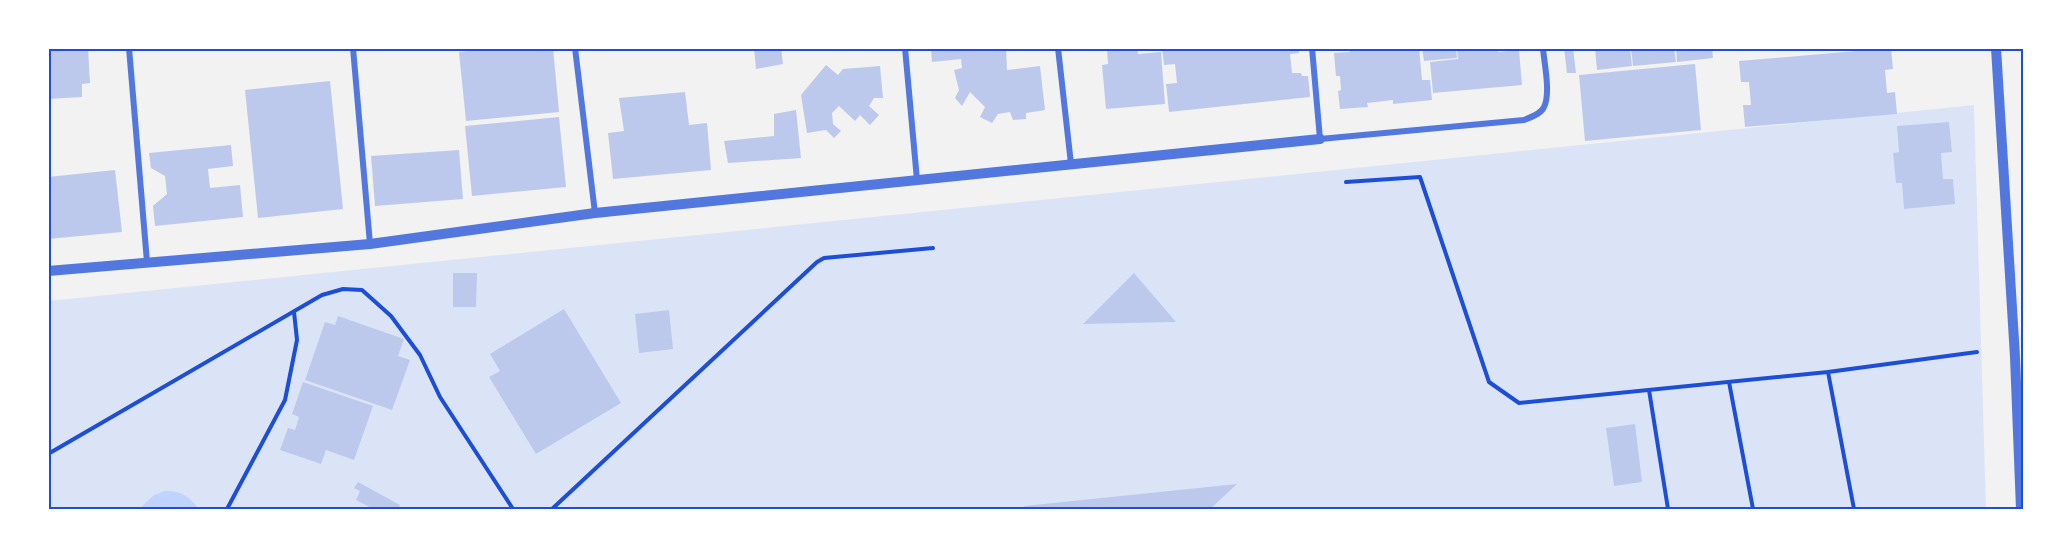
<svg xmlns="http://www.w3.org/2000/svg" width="2071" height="557" font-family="'Varela Round',sans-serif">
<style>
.green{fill:#dbe4f7}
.water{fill:#bfd3fe}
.building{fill:#bdc9ec}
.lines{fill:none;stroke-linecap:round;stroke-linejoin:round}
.path{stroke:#1d4ed8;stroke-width:4}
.minor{stroke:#5277de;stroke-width:6}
.tertiary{stroke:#5277de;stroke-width:10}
.neatline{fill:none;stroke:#1d4ed8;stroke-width:2}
</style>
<rect width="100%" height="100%" fill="#f2f2f2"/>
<polygon class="green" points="1974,105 1986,509 48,509 48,301"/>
<path class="water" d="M165,491C182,491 188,496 199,509H139L154,495Z"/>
<g class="building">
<polygon points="48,48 88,48 90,83 82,84 82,97 48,99"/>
<polygon points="497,48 553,48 559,112 466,121 459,52"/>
<polygon points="754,48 781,48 783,64 756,69"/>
<polygon points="931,48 1006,48 1007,70 1040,66 1045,110 1026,113 1026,119 1013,120 1010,112 998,114 992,123 980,117 985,107 970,92 962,106 955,98 959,90 954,70 962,68 961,59 932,62"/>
<polygon points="1137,48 1138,54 1161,52 1165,104 1106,109 1102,65 1108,64 1107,49"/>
<polygon points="1162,48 1298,48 1299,53 1290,54 1292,73 1301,73 1302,76 1308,76 1310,97 1169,112 1166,84 1177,83 1175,64 1164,65"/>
<polygon points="1349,48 1419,48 1422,80 1430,80 1432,100 1393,104 1393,100 1367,103 1368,107 1340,109 1338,91 1341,90 1340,76 1336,76 1334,53 1350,52"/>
<polygon points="1422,48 1456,48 1457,58 1424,61"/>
<polygon points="1498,48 1498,52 1519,50 1522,85 1433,93 1430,62 1458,59 1457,49"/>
<polygon points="1564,48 1573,48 1576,73 1567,73"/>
<polygon points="1595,48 1630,48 1632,66 1597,70"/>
<polygon points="1631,48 1674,48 1676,62 1633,66"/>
<polygon points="1676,48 1712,48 1713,58 1677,62"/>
<polygon points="1891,48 1893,69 1885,70 1887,93 1895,92 1897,114 1745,127 1743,105 1751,105 1749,82 1741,82 1739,61"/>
<polygon points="1695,64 1701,130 1585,141 1579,75"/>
<polygon points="826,65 838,75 843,69 880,66 883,98 874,98 869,106 879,115 870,125 860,115 855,121 839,106 832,113 833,124 841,131 834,138 826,130 807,133 801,95"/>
<polygon points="330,81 343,209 258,218 245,90"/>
<polygon points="685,92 689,125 707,123 711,170 613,179 608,133 624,131 619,98"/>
<polygon points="796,110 801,158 728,163 724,141 774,136 774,114"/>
<polygon points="559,117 566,187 472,196 465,126"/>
<polygon points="1949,122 1952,152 1941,153 1943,179 1953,179 1955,204 1904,209 1902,183 1896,183 1893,153 1899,152 1897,126"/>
<polygon points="231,145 233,166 208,169 210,188 240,185 243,217 155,226 153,206 167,194 165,176 151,168 149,153"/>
<polygon points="459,150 463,199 375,206 371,156"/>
<polygon points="115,170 122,232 48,239 48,177"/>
<polygon points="453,273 477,273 476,307 453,307"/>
<polygon points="1134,273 1176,322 1083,324"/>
<polygon points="564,309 621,403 536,454 489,377 500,371 490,354"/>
<polygon points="669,310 673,349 639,353 635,314"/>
<polygon points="338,316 404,339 398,356 410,360 392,410 305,380 325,322 335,325"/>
<polygon points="303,382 373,406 354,460 326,450 321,464 280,450 288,428 295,430 299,417 292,414"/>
<polygon points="1635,424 1642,482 1614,486 1606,428"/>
<polygon points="358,482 400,505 398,509 373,509 356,500 360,491 354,488"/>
<polygon points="1237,484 1210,509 1024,509 1024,506"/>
</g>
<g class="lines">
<g class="path">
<polyline points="1346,182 1420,177 1489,382 1519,403 1828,372 1977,352"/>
<polyline points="1828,372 1854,509"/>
<polyline points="1729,382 1753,509"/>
<polyline points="1649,390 1668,509"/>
<polyline points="48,454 322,295 343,289 362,290 391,316 420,355 440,397 513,509"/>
<polyline points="227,509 285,400 297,340 294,312"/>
<polyline points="552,509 817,262 824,258 933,248"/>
</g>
<g class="minor">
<polyline points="129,48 147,262"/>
<polyline points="353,48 370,244"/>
<polyline points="575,48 595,213"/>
<polyline points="905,48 917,180"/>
<polyline points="1058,48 1071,164"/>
<path d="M1312,48L1320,139L1524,120C1531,117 1541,114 1544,107C1551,93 1544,63 1543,48"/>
</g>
<g class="tertiary">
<polyline points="1996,48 2015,357 2021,509"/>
<polyline points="48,271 370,244 595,213 1320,139"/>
</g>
</g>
<rect width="2071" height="557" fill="none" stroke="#ffffff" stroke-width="99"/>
<rect x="50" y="50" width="1972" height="458" class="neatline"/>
</svg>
